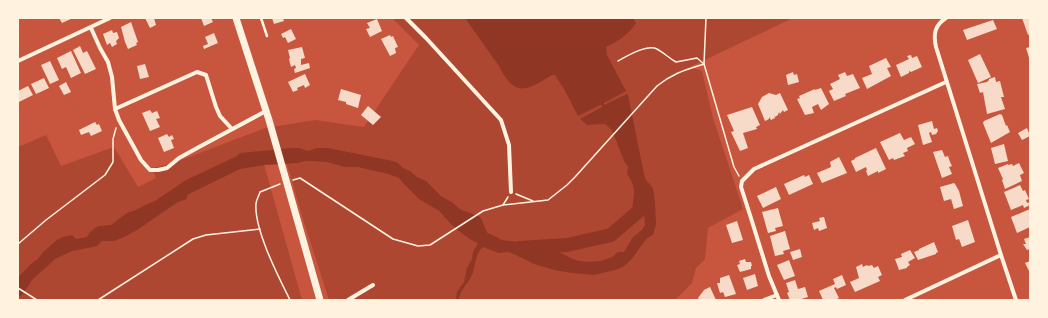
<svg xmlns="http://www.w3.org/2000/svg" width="1048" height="318" font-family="Barlow,sans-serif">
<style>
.green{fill:#ae4732}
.water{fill:#8f3625}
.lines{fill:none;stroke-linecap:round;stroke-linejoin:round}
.river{stroke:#8f3625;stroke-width:14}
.building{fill:#f7dbc8}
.path{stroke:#fff3e0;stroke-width:1.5}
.service{stroke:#fff3e0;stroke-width:2.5}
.minor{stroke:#fff3e0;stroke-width:4}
.primary{stroke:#fff3e0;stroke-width:7}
</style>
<rect width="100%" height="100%" fill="#c8553d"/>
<polygon class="green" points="392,18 793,18 690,67 702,71 713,118 743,209 708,228 705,259 696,268 692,283 675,300 329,300 303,219 284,154 262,157 302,300 18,300 18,147 46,135 61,166 114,147 138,187 156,178 152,168 171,164 265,128 315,120 364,127 419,45"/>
<path class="water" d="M465,18H633L636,23C628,35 618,41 606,47L607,55L626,91L604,103V105L627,94L628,95L645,179L653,188L655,202L656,224L653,235L647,238L631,260L623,267L615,270L594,275L572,273L554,270L534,264L514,254L507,252L499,253L483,247C474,255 476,267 471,277C467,284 459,292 459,300H456L457,292L464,282L467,268L472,259L473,252L477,245L479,238L474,230L469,225L462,222L451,220L441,212L419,199L405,185L399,178L388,174L358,167H345L327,162L311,161H305L298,163L265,165L240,169L187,195V199L178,202L137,230L124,237L114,241H102L97,246L93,247L72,251L55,259L32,280L23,294L18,298V277L32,263L38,259L43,252L57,240L63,237L72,235L76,239L87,237L90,232L95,228L99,226L111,225L127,213L136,210L147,204L155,201L186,180L237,156L240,153L291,148H299L308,151L317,148H328L393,161L398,163L403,168L410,171L417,177L426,181L441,196L453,203L461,210L479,216L481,218L488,235L494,239L518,242L545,250L559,252L575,260L586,262L601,261L612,257L618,252H624L633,237L642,230L645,225L643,194L635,178L624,161L612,130L605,124L587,125L580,119L602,107V105H600L578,116L564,89L555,75H552C526,91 515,98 499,66Z"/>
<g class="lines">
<g class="river">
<path d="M446,208C461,226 474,235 495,244"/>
<path d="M519,248L567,245L611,235L639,211C641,195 644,186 634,172"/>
</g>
</g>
<g class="building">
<polygon points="59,18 73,18 62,23"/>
<polygon points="145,18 154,18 156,25 150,28"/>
<polygon points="201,18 211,18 213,22 204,26"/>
<polygon points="272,18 283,18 284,21 274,24"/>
<polygon points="1022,18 1030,18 1030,34 1028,35"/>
<polygon points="377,19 382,31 370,37 366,29 370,28 367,23"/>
<polygon points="993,20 997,29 967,40 963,30"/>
<polygon points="131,22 138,42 136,43 137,45 128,49 125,42 121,27"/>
<polygon points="291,29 296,39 288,43 285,37 283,38 281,34"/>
<polygon points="112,30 113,33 117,32 119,38 116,41 117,44 112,47 110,43 107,45 103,34"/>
<polygon points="214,33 218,43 204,49 203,46 208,44 205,37"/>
<polygon points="390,35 391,37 393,36 398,47 395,48 396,53 390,56 381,39"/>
<polygon points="80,46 83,53 87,51 96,69 85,74 73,50"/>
<polygon points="302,47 305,58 301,59 301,65 309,63 310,68 295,73 294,69 296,68 295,65 291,67 289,59 290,58 288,50"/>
<polygon points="1030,47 1030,61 1026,48"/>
<polygon points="71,51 81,73 71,78 66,67 62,69 57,58"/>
<polygon points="980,54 991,77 978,83 968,60"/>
<polygon points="911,55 912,58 917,56 922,67 911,72 909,71 909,73 901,77 896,65 909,59 907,56"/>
<polygon points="886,58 891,67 887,68 891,76 867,89 862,78 872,74 869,66"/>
<polygon points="50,61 59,80 50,84 41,65"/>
<polygon points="145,64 149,77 140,79 137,66"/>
<polygon points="793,72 794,75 797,74 799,82 788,85 786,75"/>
<polygon points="845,72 847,76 853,74 860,88 845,94 846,96 834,101 829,91 833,89 830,84 840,79 838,75"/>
<polygon points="305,74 310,85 305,88 304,85 297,88 298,90 293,92 288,82"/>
<polygon points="995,77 996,82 1000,81 1004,97 1001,97 1005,109 987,114 983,92 980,93 977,84 987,82 989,80 989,79"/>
<polygon points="44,78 49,88 36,94 31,84"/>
<polygon points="66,82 71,92 64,95 59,86"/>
<polygon points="28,86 33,95 19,102 18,100 18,91"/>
<polygon points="821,88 829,104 821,110 818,104 812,107 814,113 805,115 797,99 800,98 799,96 815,89 815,90"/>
<polygon points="341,89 361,95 358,108 346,104 346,102 338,100"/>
<polygon points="769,93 776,95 780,93 788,110 784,112 783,110 780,114 779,112 778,115 775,117 774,115 775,118 771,120 769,117 769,119 765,121 758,104 762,97"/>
<polygon points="368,106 381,117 373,125 361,115"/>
<polygon points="752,107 760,125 756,127 757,129 743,133 748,148 740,151 731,132 734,131 727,115"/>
<polygon points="150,110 152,113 157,111 160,118 156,119 160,127 150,131 142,113"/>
<polygon points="1000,114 1002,115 1006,126 1007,125 1010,132 991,143 983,123 984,121"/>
<polygon points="932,121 934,129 937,128 938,131 936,134 932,135 931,132 929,133 932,142 923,145 918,125"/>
<polygon points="95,122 97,125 99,124 102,131 91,136 89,132 81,135 79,130"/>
<polygon points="1027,128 1030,136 1022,140 1018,133"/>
<polygon points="900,133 904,140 911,137 915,144 907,148 908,151 903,153 905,156 894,160 893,158 889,160 880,142"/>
<polygon points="167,134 169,137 172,135 174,139 171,140 174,148 164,152 158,138"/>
<polygon points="1004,144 1008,161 995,164 991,148"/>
<polygon points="876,148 886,169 878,173 878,171 868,176 866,171 867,170 866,167 856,172 851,161 855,159 855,158"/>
<polygon points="942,150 945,157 948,156 950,162 952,166 949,167 952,174 942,178 933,152"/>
<polygon points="839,157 847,173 822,183 817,173 831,167 830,162"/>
<polygon points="1019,163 1024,173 1020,175 1022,181 1005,189 1002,180 1003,179 998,168 1008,164 1008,165 1012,164 1013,166"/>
<polygon points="804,175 805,177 809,175 813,184 789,195 784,184"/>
<polygon points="954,183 955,184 959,191 963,206 954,209 951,199 944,201 940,187"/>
<polygon points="1020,185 1023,191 1025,190 1029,199 1026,200 1027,203 1030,202 1030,205 1024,208 1023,205 1011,210 1004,192"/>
<polygon points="776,187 781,199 763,208 757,196"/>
<polygon points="778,208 783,226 775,228 776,231 768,233 762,212"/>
<polygon points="1030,209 1030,227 1017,233 1011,217"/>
<polygon points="824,217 827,228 819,231 818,228 814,230 812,223 820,221 819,218"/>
<polygon points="968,220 975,242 962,247 959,239 956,240 952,226"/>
<polygon points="737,221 743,240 732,243 726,225"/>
<polygon points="785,231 790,249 783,251 784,254 775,256 770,236"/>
<polygon points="1030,237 1030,249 1027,250 1023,244 1026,244 1024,239"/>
<polygon points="934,242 938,252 936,253 936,254 918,260 914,252 919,250 919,249"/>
<polygon points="800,249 802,257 793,260 790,252"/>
<polygon points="910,250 915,258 908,262 910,265 907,267 907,268 899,270 895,259 902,257 901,254"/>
<polygon points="745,259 746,262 751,262 752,266 751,266 751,269 740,272 737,265 740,264 739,261"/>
<polygon points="789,260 795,276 784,280 777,265"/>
<polygon points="1030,261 1030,273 1025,263"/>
<polygon points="862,264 863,267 867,265 868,266 872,265 874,268 878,266 882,275 878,277 880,281 855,292 850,282 859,278 856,267"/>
<polygon points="755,274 758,286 747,290 743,278"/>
<polygon points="729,275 736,294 725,297 723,292 720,293 717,283 720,283 720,278"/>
<polygon points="842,275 846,285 837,289 836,287 834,288 839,298 835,300 832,299 823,300 819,291 835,284 833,279"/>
<polygon points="795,280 798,289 805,287 808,297 798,300 790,300 787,293 789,292 786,283"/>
<polygon points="710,287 716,300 699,300 698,298 704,290"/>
</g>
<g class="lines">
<g class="path">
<path d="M618,61C627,56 647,44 657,49C664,53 669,58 676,62L697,58L704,64L734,167L739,176"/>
<path d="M293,180L300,178L393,239L418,246L430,245L483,211L503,205L548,200L567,185L575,177L657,86C673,73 685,70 704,64L706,18"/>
<path d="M280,184L260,192C259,196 256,200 256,204C254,229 278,276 290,300"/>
<polyline points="516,194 533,201"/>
<polyline points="503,205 508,197"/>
<polyline points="18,244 46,220 105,175 113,162 113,139 116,128"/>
<polyline points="18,288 37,300"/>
<polyline points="98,300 193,239 206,235 260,229"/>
</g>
<polyline class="service" points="261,18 267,36"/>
<g class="minor">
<polyline points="406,18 426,38 501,120 509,145 511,192"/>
<path d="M946,18C935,25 933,34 936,47L1001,255L1016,300"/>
<polyline points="91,28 100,48 108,62 112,77 115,109 119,120 141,160 150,170 158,170 167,168 179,158 199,147 266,111"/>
<polyline points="18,61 110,18"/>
<polyline points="115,109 197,72 206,75 216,107 220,116 232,129"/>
<polyline points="348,300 373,285"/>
<polyline points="764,300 777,295"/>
<polyline points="779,300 769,276 750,215 741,187 742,181 754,169 946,82"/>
<polyline points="905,300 1001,255"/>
</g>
<polyline class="primary" points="236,18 269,120 320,300"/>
</g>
<rect width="1048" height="318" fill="none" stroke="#fff3e0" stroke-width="38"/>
</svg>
